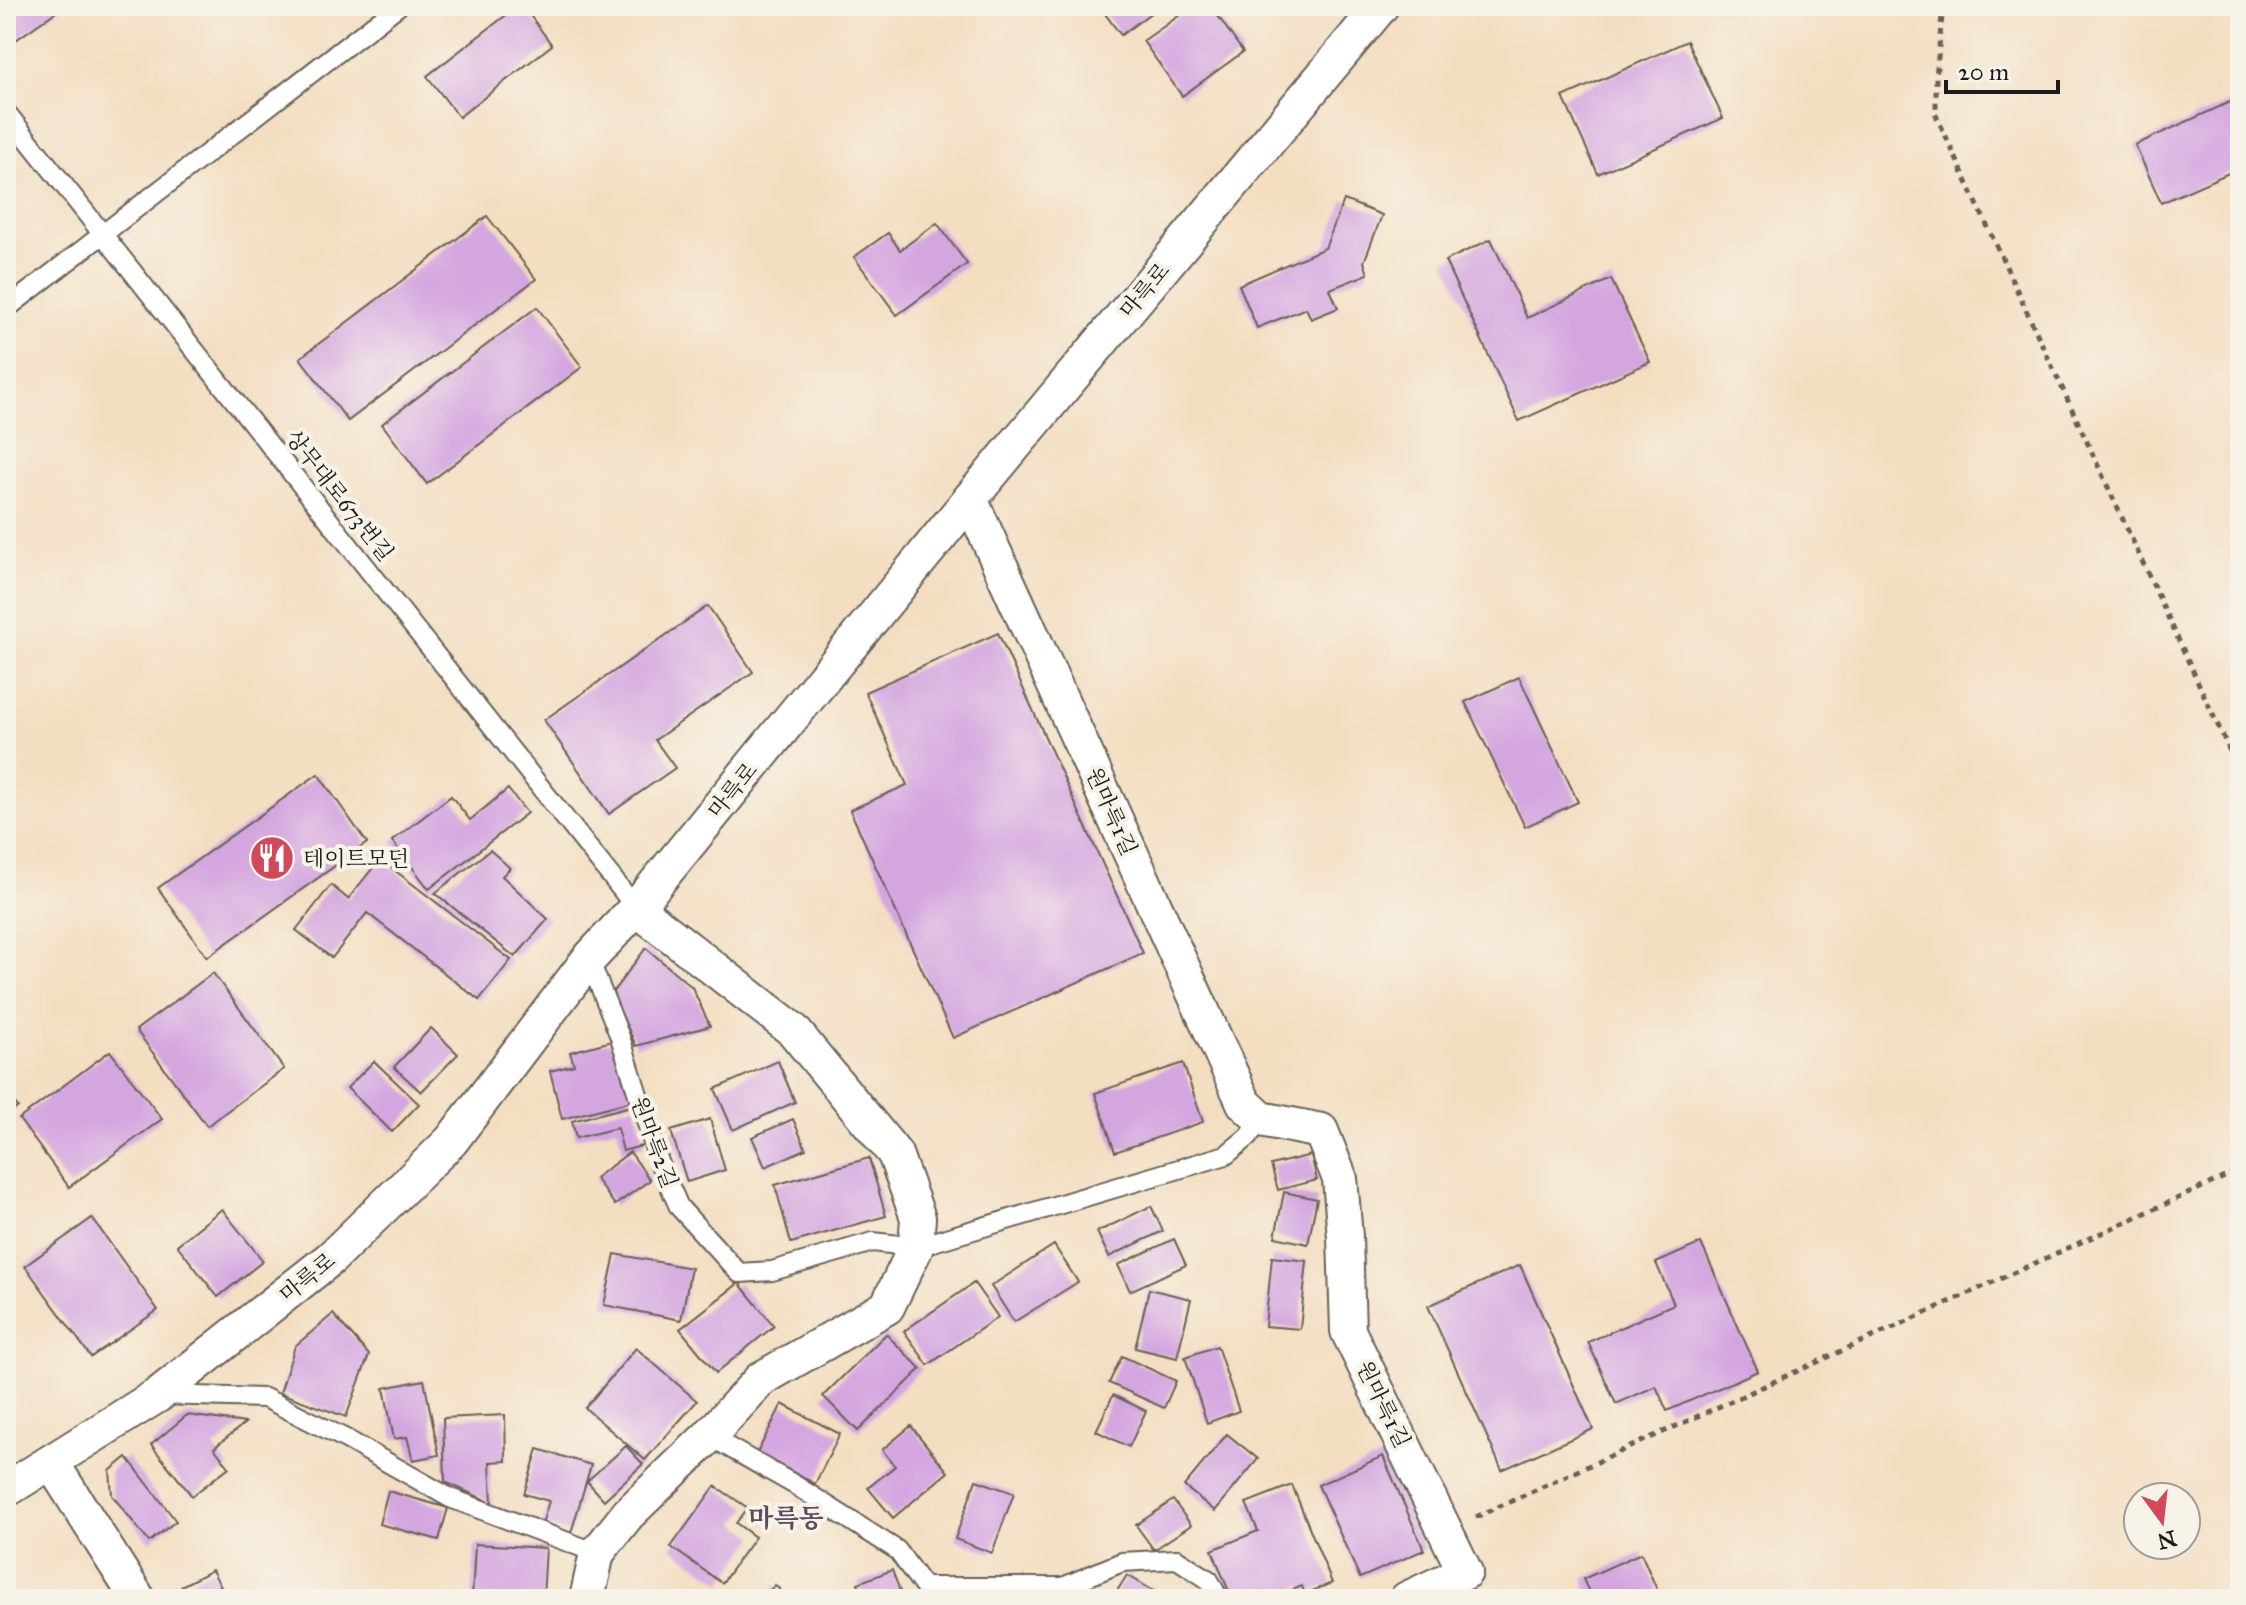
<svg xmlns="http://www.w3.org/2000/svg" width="2246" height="1605" font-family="'IM FELL Great Primer','Noto Serif KR',serif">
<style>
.building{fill:#d4a6e0}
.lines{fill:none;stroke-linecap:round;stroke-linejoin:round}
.service-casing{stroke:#676056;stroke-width:22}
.minor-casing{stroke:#676056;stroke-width:38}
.path{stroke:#676056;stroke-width:5;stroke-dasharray:6 6;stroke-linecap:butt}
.service{stroke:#fff;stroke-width:18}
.minor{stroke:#fff;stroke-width:34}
.labels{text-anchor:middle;stroke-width:8;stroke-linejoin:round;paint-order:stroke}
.street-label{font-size:22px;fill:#1c1c1c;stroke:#f7f3e8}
.poi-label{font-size:22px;fill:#1c1c1c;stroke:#f7f3e8;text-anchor:start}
.quarter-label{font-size:26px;font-weight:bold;fill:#5c4c61;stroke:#f7f3e8}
</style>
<rect width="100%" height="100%" fill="#f7f3e8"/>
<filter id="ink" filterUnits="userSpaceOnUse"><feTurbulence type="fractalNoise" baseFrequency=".0125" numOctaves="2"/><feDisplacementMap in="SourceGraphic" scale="16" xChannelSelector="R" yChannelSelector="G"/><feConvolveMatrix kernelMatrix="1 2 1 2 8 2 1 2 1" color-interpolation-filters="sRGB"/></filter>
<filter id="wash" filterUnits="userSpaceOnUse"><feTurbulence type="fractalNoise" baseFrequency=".006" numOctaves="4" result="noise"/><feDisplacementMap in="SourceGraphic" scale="32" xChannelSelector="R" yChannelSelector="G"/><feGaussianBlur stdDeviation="1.8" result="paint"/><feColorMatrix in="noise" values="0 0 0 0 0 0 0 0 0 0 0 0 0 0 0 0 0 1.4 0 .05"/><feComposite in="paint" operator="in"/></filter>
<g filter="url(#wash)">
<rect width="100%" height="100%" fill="#f3dec1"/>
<g id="blocks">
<g class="building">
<polygon points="6,6 64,6 6,47"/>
<polygon points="518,6 523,6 552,45 459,117 427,76"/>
<polygon points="1099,6 1160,6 1121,35"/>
<polygon points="1193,6 1211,6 1243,52 1182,96 1143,41"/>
<polygon points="1687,41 1723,118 1598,174 1563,97"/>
<polygon points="2232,101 2240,118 2240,168 2161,203 2135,145"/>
<polygon points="1344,200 1382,215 1364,262 1368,274 1330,289 1338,308 1311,319 1306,308 1257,328 1239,285 1325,248"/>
<polygon points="487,216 536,279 348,421 300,358"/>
<polygon points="937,223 967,264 897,315 854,257 888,233 900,250"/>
<polygon points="1491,239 1527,318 1611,279 1650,362 1519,421 1445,261"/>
<polygon points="537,307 582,367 427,484 382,424"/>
<polygon points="708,606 753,672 655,740 675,768 609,814 544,720"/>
<polygon points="998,633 1143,953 953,1038 850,810 907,785 865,692"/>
<polygon points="1519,677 1578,802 1525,827 1465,702"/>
<polygon points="318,774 367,843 207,957 158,888"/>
<polygon points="508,789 527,813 429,889 392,841 451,796 470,820"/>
<polygon points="490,850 510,868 502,876 548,919 515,957 435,893"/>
<polygon points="380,859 511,960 479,1000 367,913 332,958 296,930 331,885 348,899"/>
<polygon points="646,948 692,987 710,1026 636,1046 612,993"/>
<polygon points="213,973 284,1069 207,1126 136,1030"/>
<polygon points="431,1028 458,1054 421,1092 394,1067"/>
<polygon points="616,1040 632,1101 562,1119 550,1071 574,1065 570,1052"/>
<polygon points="110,1051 162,1119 69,1187 19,1119"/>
<polygon points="374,1061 419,1104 392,1132 347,1088"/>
<polygon points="778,1061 795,1102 733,1130 715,1089"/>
<polygon points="1183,1063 1203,1122 1115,1152 1095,1093"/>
<polygon points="6,1092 18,1107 6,1116"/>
<polygon points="635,1105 645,1145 623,1151 617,1128 576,1138 572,1121"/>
<polygon points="710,1119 725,1170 687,1182 671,1131"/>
<polygon points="793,1119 806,1149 765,1167 752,1137"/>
<polygon points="630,1152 650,1180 615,1205 595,1178"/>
<polygon points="1311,1155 1317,1180 1278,1190 1271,1165"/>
<polygon points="869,1158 886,1216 791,1243 775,1185"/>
<polygon points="1284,1192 1317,1199 1308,1244 1275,1237"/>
<polygon points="1151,1206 1163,1231 1109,1257 1097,1232"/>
<polygon points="222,1209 263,1261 218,1297 177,1245"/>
<polygon points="92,1218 158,1310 91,1357 25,1266"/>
<polygon points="1174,1239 1186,1265 1130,1291 1118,1265"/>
<polygon points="1701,1243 1758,1371 1667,1411 1656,1386 1616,1404 1588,1342 1674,1304 1656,1263"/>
<polygon points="1054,1245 1078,1282 1014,1322 991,1286"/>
<polygon points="615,1254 691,1268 681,1320 604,1305"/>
<polygon points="1272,1257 1307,1261 1300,1329 1265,1326"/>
<polygon points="1520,1265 1593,1429 1502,1470 1428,1306"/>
<polygon points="739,1283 774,1326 716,1373 680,1329"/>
<polygon points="974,1283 998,1317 928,1365 904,1331"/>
<polygon points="1149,1289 1191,1299 1177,1358 1135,1348"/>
<polygon points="333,1314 369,1355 346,1417 280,1393 295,1346"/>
<polygon points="886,1334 921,1369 858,1431 823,1396"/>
<polygon points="1217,1346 1239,1411 1207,1423 1185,1357"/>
<polygon points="636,1348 697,1401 645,1460 585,1408"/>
<polygon points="1122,1356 1176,1381 1164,1408 1109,1383"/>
<polygon points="424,1380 439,1455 413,1460 407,1437 394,1439 384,1388"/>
<polygon points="1113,1395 1146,1411 1129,1447 1096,1431"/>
<polygon points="782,1404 840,1434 815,1484 757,1453"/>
<polygon points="187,1415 245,1423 214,1448 229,1467 192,1496 151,1445"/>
<polygon points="505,1415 506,1461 490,1462 492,1503 445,1482 443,1418"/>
<polygon points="911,1426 948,1472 893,1518 868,1488 895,1466 882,1450"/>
<polygon points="1227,1434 1258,1459 1215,1511 1184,1486"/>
<polygon points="626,1446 643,1464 604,1500 587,1481"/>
<polygon points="538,1449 591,1465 571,1533 542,1524 549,1501 524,1494"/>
<polygon points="1383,1456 1424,1550 1360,1578 1318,1485"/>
<polygon points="127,1457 176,1521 149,1542 112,1495 110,1471"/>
<polygon points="976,1480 1014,1493 992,1553 955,1539"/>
<polygon points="1292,1485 1332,1583 1305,1594 1302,1586 1270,1599 1264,1599 1261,1592 1244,1599 1232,1599 1212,1550 1258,1531 1246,1503"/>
<polygon points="715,1486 748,1508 736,1523 755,1537 722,1583 671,1547"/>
<polygon points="388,1491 448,1508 439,1540 379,1524"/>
<polygon points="1173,1500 1191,1525 1154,1550 1136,1525"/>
<polygon points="475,1544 546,1548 543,1599 472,1599"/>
<polygon points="1641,1553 1661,1599 1592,1599 1583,1579"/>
<polygon points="212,1570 223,1591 207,1599 188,1599 181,1586"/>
<polygon points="892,1570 903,1599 855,1599 863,1596 858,1583"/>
<polygon points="1127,1575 1167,1599 1112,1599"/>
<polygon points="775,1585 789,1599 761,1599"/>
</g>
</g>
</g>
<g filter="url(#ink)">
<use href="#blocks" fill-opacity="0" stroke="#676056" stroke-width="2"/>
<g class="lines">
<g class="service-casing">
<g id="service">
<polyline points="6,112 636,908"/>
<polyline points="6,309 398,6"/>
<polyline points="589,959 620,1037 659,1162 679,1207 739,1273 772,1271 873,1242 916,1247 1226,1155 1248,1137 1261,1119"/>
<polyline points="159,1395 265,1398 346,1439 450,1498 597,1553"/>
<polyline points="709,1436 795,1485 897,1550 924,1587"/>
<polyline points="924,1587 1063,1587 1122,1562 1177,1559 1209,1580 1219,1599"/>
</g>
</g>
<g class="minor-casing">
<g id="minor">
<polyline points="970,499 1244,1103 1261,1119 1321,1131 1340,1179 1345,1237 1348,1331 1465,1572 1407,1599"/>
<polyline points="51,1462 138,1599"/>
<polyline points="6,1490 158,1395 331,1258 451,1141 589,959 636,908 970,499 1381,6"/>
<polyline points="587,1599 597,1553 628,1514 709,1436 761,1379 887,1307 916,1247 918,1218 895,1154 793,1030 636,908"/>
</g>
</g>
<g class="path">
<polyline points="1943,6 1936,77 1936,115 2240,773"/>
<polyline points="1476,1517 2240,1170"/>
</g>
<use href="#service" class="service"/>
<use href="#minor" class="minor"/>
</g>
</g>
<defs>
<g id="restaurant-disc" transform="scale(2.3)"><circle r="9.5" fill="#d1495b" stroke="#f7f3e8"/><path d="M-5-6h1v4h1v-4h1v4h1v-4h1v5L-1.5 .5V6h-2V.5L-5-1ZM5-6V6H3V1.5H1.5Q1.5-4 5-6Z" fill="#fff"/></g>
</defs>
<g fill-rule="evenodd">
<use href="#restaurant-disc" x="272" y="858"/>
</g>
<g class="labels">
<g class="street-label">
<text transform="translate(1144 290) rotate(-50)" y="8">마륵로</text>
<text transform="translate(340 495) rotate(52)" y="8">상무대로673번길</text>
<text transform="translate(732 790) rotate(-51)" y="8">마륵로</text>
<text transform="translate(1112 811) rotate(66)" y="8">원마륵1길</text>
<text transform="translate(655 1142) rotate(70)" y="8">원마륵2길</text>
<text transform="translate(307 1277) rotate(-39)" y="8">마륵로</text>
<text transform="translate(1384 1404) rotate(64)" y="8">원마륵1길</text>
</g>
<g class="poi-label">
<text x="303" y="866">테이트모던</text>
</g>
<g class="quarter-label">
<text x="786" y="1527">마륵동</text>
</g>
</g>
<rect width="2246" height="1605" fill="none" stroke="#f7f3e8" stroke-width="32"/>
<g transform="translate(2162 1521) rotate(165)"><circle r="38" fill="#f7f3e8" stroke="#9f9d96" stroke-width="2"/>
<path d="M0-6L14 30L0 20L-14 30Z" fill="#d1495b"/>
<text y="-12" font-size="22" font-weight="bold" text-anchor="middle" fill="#1c1c1c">N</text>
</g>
<path d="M1946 80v12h112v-12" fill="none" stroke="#1c1c1c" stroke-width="4"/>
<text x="1958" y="80" font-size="24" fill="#1c1c1c" stroke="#f7f3e8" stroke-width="6" paint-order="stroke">20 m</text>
</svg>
